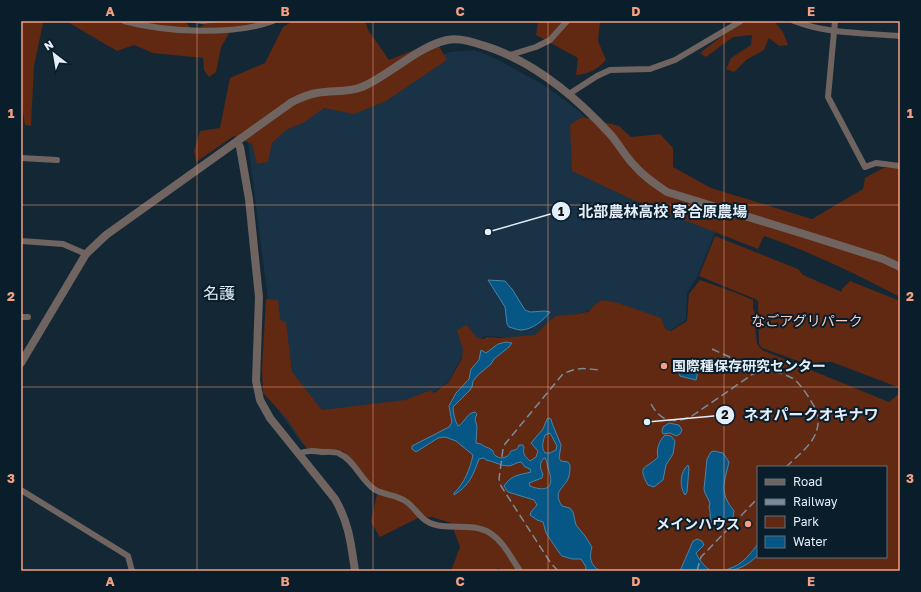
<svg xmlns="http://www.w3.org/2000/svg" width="921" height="592" font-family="'Golos Text','Noto Sans JP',sans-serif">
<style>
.built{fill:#193245}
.green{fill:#612812;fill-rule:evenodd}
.water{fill:#075786;stroke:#4984a8;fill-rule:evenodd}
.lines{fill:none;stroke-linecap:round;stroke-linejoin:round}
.stream{stroke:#4984a8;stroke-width:1.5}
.minor{stroke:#706460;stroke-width:6}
.tertiary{stroke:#706460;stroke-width:8}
.rail{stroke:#7c8b97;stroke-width:1.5;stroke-dasharray:8 4;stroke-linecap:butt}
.grid{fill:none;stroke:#f39f82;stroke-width:1;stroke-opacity:0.55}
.poi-dot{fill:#f39f82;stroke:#0a1d2b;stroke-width:1.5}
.labels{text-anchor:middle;stroke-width:4;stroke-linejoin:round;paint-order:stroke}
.park-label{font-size:14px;fill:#f8cdbe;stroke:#0a1d2b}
.poi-label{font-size:14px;font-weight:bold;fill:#e3eef8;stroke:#0a1d2b;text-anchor:start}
.quarter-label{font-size:16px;fill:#e3eef8;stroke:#0a1d2b}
.leader{fill:none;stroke:#e3eef8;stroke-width:1.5}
.callout-dot{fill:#e3eef8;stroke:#0a1d2b;stroke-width:1.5}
.mark-label{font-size:12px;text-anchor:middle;font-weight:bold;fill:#111}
.callout-label{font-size:15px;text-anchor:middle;font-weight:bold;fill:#e3eef8;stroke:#0a1d2b;stroke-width:4;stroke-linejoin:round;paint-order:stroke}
.neatline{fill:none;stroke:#f39f82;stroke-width:1.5}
.grid-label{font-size:13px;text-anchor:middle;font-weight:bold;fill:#f39f82}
</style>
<rect width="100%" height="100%" fill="#142735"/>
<polygon class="built" points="474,50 497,59 547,87 580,112 605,138 723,213 697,277 687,293 686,320 665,334 606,305 569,317 550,335 526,339 485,336 465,351 449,381 387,426 333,450 302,444 271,400 270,316 248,142 258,130 425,61 450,52"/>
<g class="green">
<path d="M21,21H48L43,23L34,66L31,126L25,125C19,92 20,59 23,26L21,25Z"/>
<polygon points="66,21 185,21 192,30 203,26 204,21 268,21 233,27 221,47 216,72 209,77 204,70 203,58 153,53 134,45 117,51"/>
<polygon points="293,21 365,21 368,30 389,60 436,41 447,60 386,101 354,114 324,108 303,123 286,130 272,143 268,162 257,164 252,144 234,136 196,162 194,151 200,131 220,128 230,78 265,63 283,27"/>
<path d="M540,21H600L598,41L606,60C596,70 589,74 576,75L578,58L536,35L538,22Z"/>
<polygon points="749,21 774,21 783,32 788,45 779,46 769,38 764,50 746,60 734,72 726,69 731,58 751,45 752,35 733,37 706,57 700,53 732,28"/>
<path d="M582,117L619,126L631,137L660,134L673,148V167L711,188L812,219L863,189L865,178L883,168H900V297C856,274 811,252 764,236L758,249L631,199L572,171L570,125Z"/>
<polygon points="715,236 798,269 803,275 842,292 842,289 850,281 900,301 900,388 832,362 820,362 809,365 762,348 759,344 758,301 755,299 699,276"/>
<path d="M700,280L734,292L753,300V308L756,316L755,325L757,344L762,350L889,402L900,393V569L898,571H502L498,568L496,571H451L460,547L451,523L432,517L418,518L380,537L371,522L377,494L343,451L307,449L287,419L263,393L262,369L266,299L278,300L280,320L286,322L292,372L322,410L405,400L431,390L434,393L449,382L462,358L463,350L457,330L467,325L477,338L484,339L486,337L499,338L535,335L555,316L579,314L590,311L593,306L602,300L618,303L661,318L666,330L671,331L687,321L689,294ZM758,467H886V557H758Z"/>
</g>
<g class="water">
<path d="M488,280L505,281L512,289L525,310L530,312L545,311L550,312C544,320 532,330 521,330C517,330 513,328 509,327L507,324L505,307Z"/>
<path d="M506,342L512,343L509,347L494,359L491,364L478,375L473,381L472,387L470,390L453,407C453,413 455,421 458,426C465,423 466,413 475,412L477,414L475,419L477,426L476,443L481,444C484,447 488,447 492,450C495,453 492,453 496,456C502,460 509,457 511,451C516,449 517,451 519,445H523L524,447C522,454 526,457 530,461L536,457L538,451L531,443L543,429L547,419L548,418L551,419L552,423L561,445L559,458L561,461L568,462L570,465C570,470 570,476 567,481C560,491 554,493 562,506L570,508L573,512L576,525L585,536L592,547C589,557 590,565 600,571H585L586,567L581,559H572L562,556L558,551L546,533L543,522L537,520L530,515L531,512L537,505L534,500L508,492L504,486C511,475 519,475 531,472L530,469L525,467L521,462C516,462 513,466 508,466C500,466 494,461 486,460L484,458L479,459C473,475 470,485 454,495V493C464,484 470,469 473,455L456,441L445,437L438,438L416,452L412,449V446L449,427L452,422L449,406L456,393L469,379L471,369L479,360L481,350L486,353L498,344ZM550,433L557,446L556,450L550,453H545C541,447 543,442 545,435ZM544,458H545C548,463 547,467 549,471C555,489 545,492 530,486L529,483L542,478L543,474C540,469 539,463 544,458Z"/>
<path d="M689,360C698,363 699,371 696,380L680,376C677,371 682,365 687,363Z"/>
<polygon points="669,423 679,425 682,430 680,434 676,436 670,433 663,434 662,432 663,427"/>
<path d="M665,435L671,436L675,441L673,454L666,465L663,480L654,487L648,485C636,464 647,469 658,457C656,449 659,441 665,435Z"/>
<path d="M714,451L723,453L729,462C724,484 719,492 734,511L733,517L717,526L713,525C709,519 711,513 709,507L710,503L705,493L704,489L707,459L711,452Z"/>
<path d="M688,465L689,468L687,492L685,495C679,486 680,472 688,465Z"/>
<path d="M697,539L702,541L704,545L696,553C699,560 705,567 711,571H680L693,541Z"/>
<path d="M758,544V555C747,566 737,571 722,571C741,566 746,559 758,544Z"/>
</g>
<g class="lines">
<polyline class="stream" points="186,21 202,23 223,21"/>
<g class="minor">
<path d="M124,21C165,32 233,36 273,21"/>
<path d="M794,21C827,34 865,33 900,36"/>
<polyline points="835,21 828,97 865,167 876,163 900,166"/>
<polyline points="510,55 536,47 550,40 567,21"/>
<polyline points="569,94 597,76 610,70 650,69 675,60 741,21"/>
<polyline points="21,158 57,160"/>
<polyline points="21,241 63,244 86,254"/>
<polyline points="21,317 28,317"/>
<path d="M298,454C306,450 314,451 322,452C327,452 336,451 340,454C354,460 361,480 374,489C384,496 398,494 408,503C418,511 422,522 436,525C453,529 474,523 490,533C504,542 511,558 520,571"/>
<polyline points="21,490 128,556 132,571"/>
</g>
<g class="tertiary">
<path d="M237,142L240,147L249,199L259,297L256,381L260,400L270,418L335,499C349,523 351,544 355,571"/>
<path d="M21,363L86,254L106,235L292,102C300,98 309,94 317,93C333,90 346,93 362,87C390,75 417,47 447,40C462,37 479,44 494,49C539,66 577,98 610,134C619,144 625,156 634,165C643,176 655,184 667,192L807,235L883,259L900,267"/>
</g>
<g class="rail">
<polyline points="712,349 745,364 765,370"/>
<path d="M651,404C661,422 674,424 692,416L753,374C765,369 781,372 792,378C800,382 812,402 816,410C818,416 819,423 817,429C814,444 797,456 786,467"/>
<path d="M558,571L550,562L501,486L499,479L503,449L505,444L562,375C574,367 585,368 599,370"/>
<polyline points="697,571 701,557 758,498"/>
</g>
</g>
<path class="grid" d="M197,21V571M373,21V571M548,21V571M724,21V571M21,205H900M21,387H900"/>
<g class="poi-dot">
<circle cx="664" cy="366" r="4"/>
<circle cx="748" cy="524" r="4"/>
</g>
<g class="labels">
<g class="park-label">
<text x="807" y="326">なごアグリパーク</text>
</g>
<g class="poi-label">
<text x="672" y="371">国際種保存研究センター</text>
<text x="740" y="529" text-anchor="end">メインハウス</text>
</g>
<g class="quarter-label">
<text x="219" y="299">名護</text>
</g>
</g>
<path class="leader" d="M488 232L561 211M647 422L725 415"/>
<g class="callout-dot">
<circle cx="488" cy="232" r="4"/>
<circle cx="647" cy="422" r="4"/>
<circle cx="561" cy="211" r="10"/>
<circle cx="725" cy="415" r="10"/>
</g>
<g class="mark-label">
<text x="561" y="216">1</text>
<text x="725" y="419">2</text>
</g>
<g class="callout-label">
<text x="663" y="217">北部農林高校 寄合原農場</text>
<text x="811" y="420">ネオパークオキナワ</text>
</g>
<rect width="921" height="592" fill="none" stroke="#0a1d2b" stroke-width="44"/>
<rect x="757" y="466" width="130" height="92" fill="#0a1d2b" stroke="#61717d"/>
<rect x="765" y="479" width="20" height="6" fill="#706460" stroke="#61717d"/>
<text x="793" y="486" font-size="12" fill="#e3eef8">Road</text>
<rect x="765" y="499" width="20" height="6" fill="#7c8b97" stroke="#61717d"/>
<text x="793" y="506" font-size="12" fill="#e3eef8">Railway</text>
<rect x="765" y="516" width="20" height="12" fill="#612812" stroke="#61717d"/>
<text x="793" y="526" font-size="12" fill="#e3eef8">Park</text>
<rect x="765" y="536" width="20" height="12" fill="#075786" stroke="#61717d"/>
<text x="793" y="546" font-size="12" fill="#e3eef8">Water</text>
<g transform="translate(54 54) rotate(329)" stroke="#0a1d2b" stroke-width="3" paint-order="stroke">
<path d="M0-3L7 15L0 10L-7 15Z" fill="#e3eef8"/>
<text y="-6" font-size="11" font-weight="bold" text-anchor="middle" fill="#e3eef8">N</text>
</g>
<rect x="22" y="22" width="877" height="548" class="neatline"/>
<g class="grid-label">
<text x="110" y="16">A</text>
<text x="285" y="16">B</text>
<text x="460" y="16">C</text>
<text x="636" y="16">D</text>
<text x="811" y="16">E</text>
<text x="11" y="118">1</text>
<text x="910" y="118">1</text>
<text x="11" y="301">2</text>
<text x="910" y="301">2</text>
<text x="11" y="483">3</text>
<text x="910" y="483">3</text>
<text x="110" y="586">A</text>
<text x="285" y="586">B</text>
<text x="460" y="586">C</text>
<text x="636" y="586">D</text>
<text x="811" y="586">E</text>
</g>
</svg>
